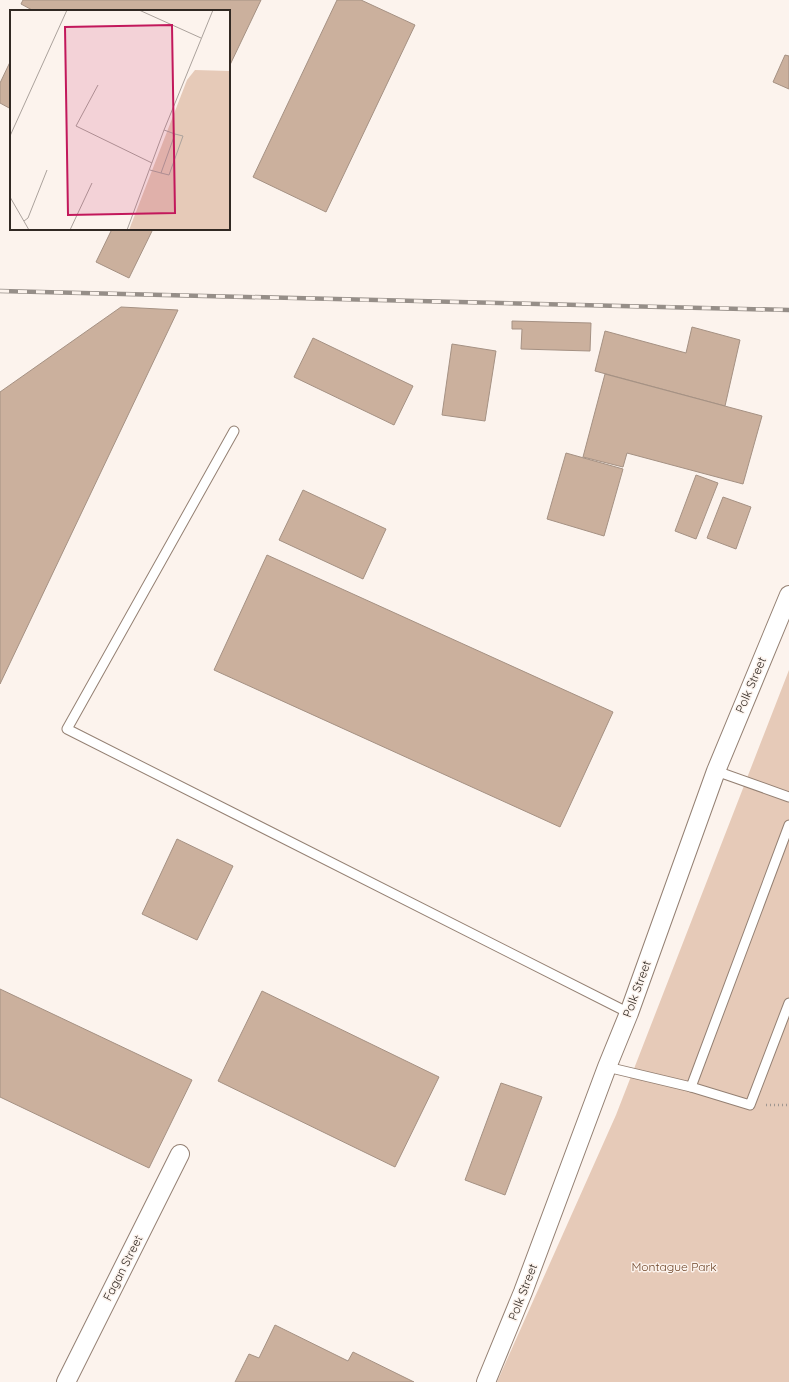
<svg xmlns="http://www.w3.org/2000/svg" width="789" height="1382" font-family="Quicksand,sans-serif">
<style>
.park{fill:#e6cab8}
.building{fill:#cbb09d;stroke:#a59183}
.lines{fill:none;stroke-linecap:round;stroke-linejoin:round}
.service-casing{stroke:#948073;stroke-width:11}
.minor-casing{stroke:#948073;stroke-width:20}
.path{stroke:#9f9690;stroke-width:2.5;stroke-dasharray:1 3;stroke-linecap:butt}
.service{stroke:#fff;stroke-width:9}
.minor{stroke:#fff;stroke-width:18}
.rail-casing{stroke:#968e88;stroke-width:4.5}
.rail{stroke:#fcf3ed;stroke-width:3;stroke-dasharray:9;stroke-linecap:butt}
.labels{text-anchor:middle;stroke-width:3;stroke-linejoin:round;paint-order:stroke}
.street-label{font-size:12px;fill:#312923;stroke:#fcf3ed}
.park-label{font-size:12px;fill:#6f4629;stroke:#fcf3ed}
.inset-road{fill:none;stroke:#aba29c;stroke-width:1}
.view{fill:#c2185b;fill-opacity:0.15;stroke:#c2185b;stroke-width:2}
.inset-edge{fill:none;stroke:#312923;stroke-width:2}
</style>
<rect width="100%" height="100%" fill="#fcf3ed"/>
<polygon class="park" points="789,670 789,1382 497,1382 616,1115"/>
<g class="building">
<polygon points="23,0 261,0 229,67 229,11 34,11 21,4"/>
<polygon points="337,0 361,0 415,25 326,212 253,177"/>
<polygon points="785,55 789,56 789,89 773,82"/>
<polygon points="11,60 11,109 0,103 0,83"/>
<polygon points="112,229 153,229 129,278 96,262"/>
<polygon points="121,307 178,310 0,684 0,392"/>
<polygon points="512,321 591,323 590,351 521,349 522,329 512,329"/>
<polygon points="692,327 740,340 725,406 595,371 605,331 686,353"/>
<polygon points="313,338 413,386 394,425 294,377"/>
<polygon points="452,344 496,351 485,421 442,415"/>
<polygon points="605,374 762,416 743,484 627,453 623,467 583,457"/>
<polygon points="566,453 623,469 604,536 547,519"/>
<polygon points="696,475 718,483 696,539 675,531"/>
<polygon points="303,490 386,529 363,579 279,540"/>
<polygon points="723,497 751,507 736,549 707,538"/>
<polygon points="267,555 613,712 560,827 214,670"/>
<polygon points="177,839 233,866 197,940 142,914"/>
<polygon points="0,989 192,1080 149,1168 0,1097"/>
<polygon points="262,991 439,1077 395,1167 218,1081"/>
<polygon points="501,1083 542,1097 505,1195 465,1180"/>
<polygon points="275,1325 348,1361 353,1352 414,1382 235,1382 249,1354 259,1358"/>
</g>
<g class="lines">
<g class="service-casing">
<g id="service">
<polyline points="234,431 67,729 629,1013"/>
<polyline points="716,771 789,797"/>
<polyline points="607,1067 691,1087 789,825"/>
<polyline points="691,1087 750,1105 789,1003"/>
</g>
</g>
<g class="minor-casing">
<g id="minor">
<polyline points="66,1382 180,1154"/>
<polyline points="486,1382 523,1292 607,1067 629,1013 716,771 789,595"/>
</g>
</g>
<polyline class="path" points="766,1105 789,1105"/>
<use href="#service" class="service"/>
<use href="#minor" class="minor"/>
<g class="rail-casing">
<polyline id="rail" points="0,291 789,310"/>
</g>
<use href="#rail" class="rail"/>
</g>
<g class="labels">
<g class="street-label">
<text transform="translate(751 685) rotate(-67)" y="4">Polk Street</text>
<text transform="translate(637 989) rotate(-70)" y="4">Polk Street</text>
<text transform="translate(123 1268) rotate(-63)" y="4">Fagan Street</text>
<text transform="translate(523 1292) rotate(-69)" y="4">Polk Street</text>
</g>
<g class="park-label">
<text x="674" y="1271">Montague Park</text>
</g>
</g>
<g transform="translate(10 10)">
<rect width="220" height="220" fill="#fcf3ed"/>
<path d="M185,60L220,61V220H119L177,70Z" fill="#e6cab8"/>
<path class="inset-road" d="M129,0L191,28M88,75L66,116L142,153M0,126L57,0M140,160L151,163L165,124L154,120M151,163L159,165L173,126L165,124M0,187L19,220M14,211L18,208L37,160M60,220L82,173M117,220L154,120L203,0"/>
<path class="view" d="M162,15L165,203L58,205L55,17Z"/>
<rect width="220" height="220" class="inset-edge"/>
</g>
</svg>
